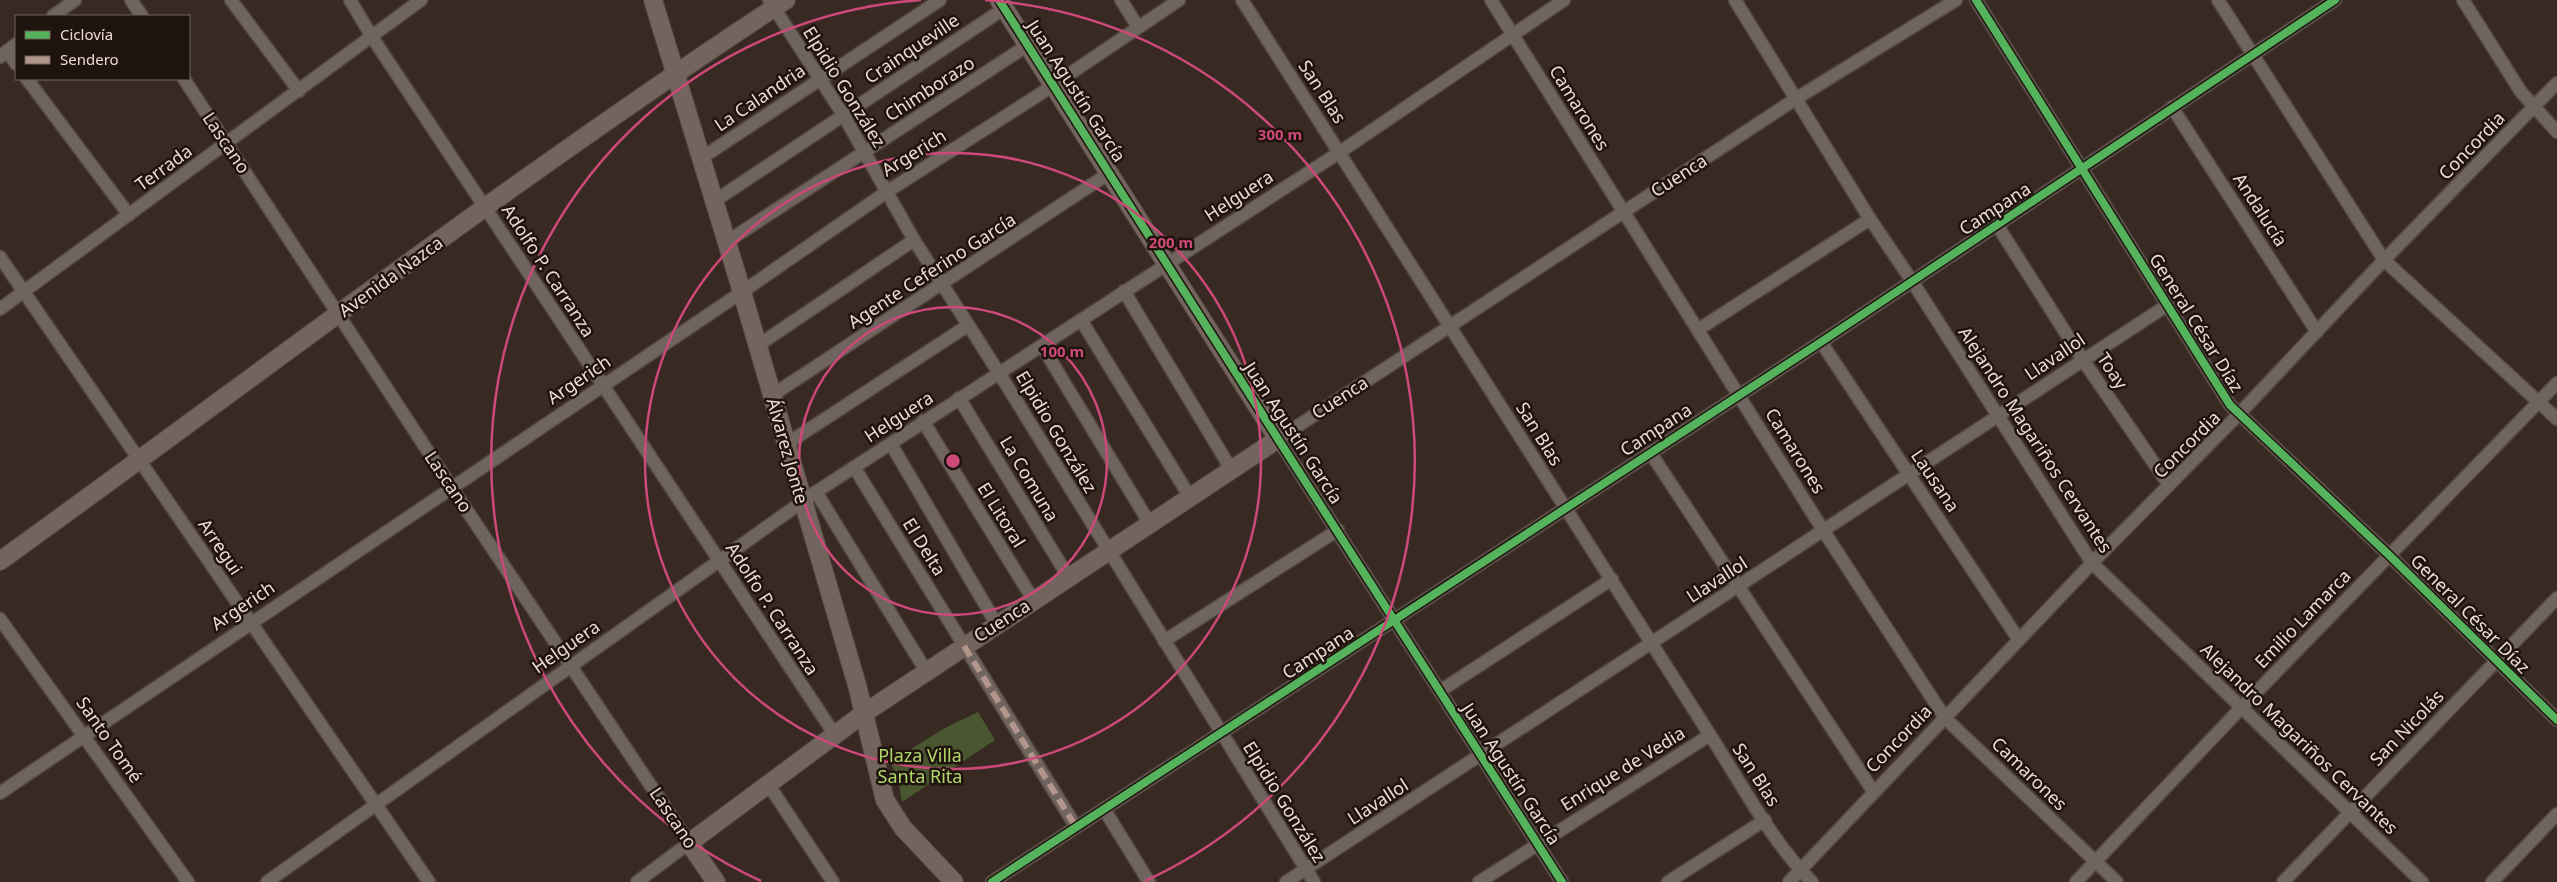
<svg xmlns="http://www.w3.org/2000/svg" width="2557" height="882" font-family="'Noto Sans',sans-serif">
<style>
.green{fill:#49562f}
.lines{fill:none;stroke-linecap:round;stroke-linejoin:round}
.street-casing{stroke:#534741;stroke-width:15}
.secondary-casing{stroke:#534741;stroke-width:20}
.street{stroke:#6f645e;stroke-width:12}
.secondary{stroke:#73655d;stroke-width:18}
.quiet{stroke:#b2968c;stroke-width:6;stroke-dasharray:12 6;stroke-linecap:butt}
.cycleway-casing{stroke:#1f140d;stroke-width:11}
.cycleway{stroke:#56b35d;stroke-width:8}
.ring{fill:none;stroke:#cd4979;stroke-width:2.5}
.labels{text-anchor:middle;stroke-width:5;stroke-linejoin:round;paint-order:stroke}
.street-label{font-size:18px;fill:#eddbd2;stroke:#1f140d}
.park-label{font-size:18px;fill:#b0d76c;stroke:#1f140d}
.centre{fill:#cd4979;stroke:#1f140d;stroke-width:2.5}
.ring-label{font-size:15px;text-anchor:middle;font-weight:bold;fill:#cd4979;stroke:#1f140d;stroke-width:5;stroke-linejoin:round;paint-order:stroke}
</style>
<rect width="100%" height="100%" fill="#382a22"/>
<polygon class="green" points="978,712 995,740 902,802 898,778 890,762 945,728"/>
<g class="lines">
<g class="street-casing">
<g id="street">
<polyline points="131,0 142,16"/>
<polyline points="231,0 299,91"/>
<polyline points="350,0 372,37 835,735"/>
<polyline points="769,0 844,116 914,240 999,373 1314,882"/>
<polyline points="1121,0 1138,27"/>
<path d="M1242,0L1710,735C1741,783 1772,842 1812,882"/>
<polyline points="1491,0 1823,530 1945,718 2117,882"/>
<polyline points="1735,0 1870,219 1912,281 2092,563 2422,882"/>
<polyline points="1976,0 2230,405 2389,555 2557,720"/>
<polyline points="2218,0 2384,260 2557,419"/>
<polyline points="2463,0 2521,92 2557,132"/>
<polyline points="53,16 75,0"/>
<polyline points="7,51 16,64"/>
<polyline points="0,57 16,44"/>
<polyline points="27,79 129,215"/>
<polyline points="184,79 452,488 689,843 637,882"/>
<polyline points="2172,107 2317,332"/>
<polyline points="700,159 940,0"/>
<polyline points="713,202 1005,8"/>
<polyline points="1997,225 2083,360 2169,485"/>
<polyline points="725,243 1028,45"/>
<polyline points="0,257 429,882"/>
<polyline points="1124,291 1231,469"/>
<polyline points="0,309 421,0"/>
<polyline points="1081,320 1190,497"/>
<polyline points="1699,329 1870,219"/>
<polyline points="1821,342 2019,640"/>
<polyline points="757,346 914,240"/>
<polyline points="1042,346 1150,524"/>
<polyline points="771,396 1111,172"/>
<polyline points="959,398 1069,578"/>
<polyline points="923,421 1034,601"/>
<polyline points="891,444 997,625"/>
<polyline points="785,445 967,326"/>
<polyline points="1650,452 1873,791"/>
<polyline points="854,467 1076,827"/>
<polyline points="816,492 926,671"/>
<polyline points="0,619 188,882"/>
<polyline points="1164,641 1338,530"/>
<polyline points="1440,691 1612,579"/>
<polyline points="768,784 833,882"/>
<polyline points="0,793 742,292 888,191 1037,96 1179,0"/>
<polyline points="1104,809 1149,882"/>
<polyline points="267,882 816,492 1340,152 1564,0"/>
<polyline points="992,882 1821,342 2335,0"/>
<polyline points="1286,882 2166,306"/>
<polyline points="1479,882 1710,735"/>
<polyline points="1562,882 1278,439 1797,98 1956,0"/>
<polyline points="1668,882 1765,820"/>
<polyline points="1789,882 2092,563 2239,414 2384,260 2557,83"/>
<polyline points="2076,882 2241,708 2557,383"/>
<polyline points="2283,882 2557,598"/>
<polyline points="2492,882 2557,814"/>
</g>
</g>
<g class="secondary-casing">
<g id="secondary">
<polyline points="653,0 742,292 857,685 885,800 903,828 954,882"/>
<path d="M0,561C261,373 517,176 786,0"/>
<polyline points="716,882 689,843 863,714 1278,439 999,0"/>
</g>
</g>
<use href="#street" class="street"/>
<use href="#secondary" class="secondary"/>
<polyline class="quiet" points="964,646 1076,827"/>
<g class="cycleway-casing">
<g id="cycleway">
<polyline points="999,0 1278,439 1562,882"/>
<polyline points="1976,0 2230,405 2389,555 2557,720"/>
<polyline points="992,882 1821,342 2335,0"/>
</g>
</g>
<use href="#cycleway" class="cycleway"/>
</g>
<g class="ring">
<circle cx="953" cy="461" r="154"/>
<circle cx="953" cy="461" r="308"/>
<path d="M761 881A462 462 0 0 1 921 0M985 0A462 462 0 0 1 1145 881"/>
</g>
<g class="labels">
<g class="street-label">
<text transform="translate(912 49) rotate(-34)" y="6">Crainqueville</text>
<text transform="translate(844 87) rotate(58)" y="6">Elpidio González</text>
<text transform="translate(930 89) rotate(-33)" y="6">Chimborazo</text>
<text transform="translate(1076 91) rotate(57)" y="6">Juan Agustín García</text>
<text transform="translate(1322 92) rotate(57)" y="6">San Blas</text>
<text transform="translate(760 98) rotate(-34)" y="6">La Calandria</text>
<text transform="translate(1579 108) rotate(58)" y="6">Camarones</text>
<text transform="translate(226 143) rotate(56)" y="6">Lascano</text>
<text transform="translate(2472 146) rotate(-46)" y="6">Concordia</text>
<text transform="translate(914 153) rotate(-32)" y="6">Argerich</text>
<text transform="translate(164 168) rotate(-36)" y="6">Terrada</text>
<text transform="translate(1679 176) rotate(-33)" y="6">Cuenca</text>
<text transform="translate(1239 196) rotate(-33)" y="6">Helguera</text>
<text transform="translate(1995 209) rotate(-33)" y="6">Campana</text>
<text transform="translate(2260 210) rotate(57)" y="6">Andalucía</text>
<text transform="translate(548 271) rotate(57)" y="6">Adolfo P. Carranza</text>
<text transform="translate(932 271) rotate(-33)" y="6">Agente Ceferino García</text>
<text transform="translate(391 277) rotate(-36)" y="6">Avenida Nazca</text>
<text transform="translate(2196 323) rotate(58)" y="6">General César Díaz</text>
<text transform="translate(2055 357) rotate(-34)" y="6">Llavallol</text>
<text transform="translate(2112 371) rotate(56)" y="6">Toay</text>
<text transform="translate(579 380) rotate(-34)" y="6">Argerich</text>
<text transform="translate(1340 398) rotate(-33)" y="6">Cuenca</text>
<text transform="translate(899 417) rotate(-33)" y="6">Helguera</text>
<text transform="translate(1656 430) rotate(-33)" y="6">Campana</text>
<text transform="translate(1056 432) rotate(59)" y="6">Elpidio González</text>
<text transform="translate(1293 433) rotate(57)" y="6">Juan Agustín García</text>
<text transform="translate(1539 434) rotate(58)" y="6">San Blas</text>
<text transform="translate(2035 440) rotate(57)" y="6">Alejandro Magariños Cervantes</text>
<text transform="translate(2187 445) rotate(-45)" y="6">Concordia</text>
<text transform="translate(787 451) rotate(74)" y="6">Álvarez Jonte</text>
<text transform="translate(1795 451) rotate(58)" y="6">Camarones</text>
<text transform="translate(1029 479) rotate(59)" y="6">La Comuna</text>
<text transform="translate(1935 481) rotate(56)" y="6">Lausana</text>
<text transform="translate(448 482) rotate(56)" y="6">Lascano</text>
<text transform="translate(1001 515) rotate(58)" y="6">El Litoral</text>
<text transform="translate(220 547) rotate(56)" y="6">Arregui</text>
<text transform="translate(924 547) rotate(58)" y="6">El Delta</text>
<text transform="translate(1717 580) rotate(-33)" y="6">Llavallol</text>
<text transform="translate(243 606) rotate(-34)" y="6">Argerich</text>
<text transform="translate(772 609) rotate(57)" y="6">Adolfo P. Carranza</text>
<text transform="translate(2470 614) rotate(45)" y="6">General César Díaz</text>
<text transform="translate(2303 619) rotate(-46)" y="6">Emilio Lamarca</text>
<text transform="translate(1002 621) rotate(-33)" y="6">Cuenca</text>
<text transform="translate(566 647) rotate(-35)" y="6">Helguera</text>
<text transform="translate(1318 653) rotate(-33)" y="6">Campana</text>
<text transform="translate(2407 728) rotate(-46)" y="6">San Nicolás</text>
<text transform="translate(1899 739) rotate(-46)" y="6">Concordia</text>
<text transform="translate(2299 739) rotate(44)" y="6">Alejandro Magariños Cervantes</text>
<text transform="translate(109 740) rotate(55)" y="6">Santo Tomé</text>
<text transform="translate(1623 769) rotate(-32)" y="6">Enrique de Vedia</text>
<text transform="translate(1511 774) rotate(57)" y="6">Juan Agustín García</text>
<text transform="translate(2029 774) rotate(44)" y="6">Camarones</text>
<text transform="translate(1756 775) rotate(57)" y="6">San Blas</text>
<text transform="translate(1284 802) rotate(58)" y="6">Elpidio González</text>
<text transform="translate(1378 802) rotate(-33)" y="6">Llavallol</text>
<text transform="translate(673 818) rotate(56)" y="6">Lascano</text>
</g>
<g class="park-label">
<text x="920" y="762">Plaza Villa<tspan x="920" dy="21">Santa Rita</tspan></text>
</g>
</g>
<circle cx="953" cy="461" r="8" class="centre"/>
<g class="ring-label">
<text x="1280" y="140">300 m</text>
<text x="1171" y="248">200 m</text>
<text x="1062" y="357">100 m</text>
</g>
<rect x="15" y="15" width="175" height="65" fill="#1f140d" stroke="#71645c"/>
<rect x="25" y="31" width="25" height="8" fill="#56b35d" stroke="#71645c"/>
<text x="60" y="40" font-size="15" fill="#eddbd2">Ciclovía</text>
<rect x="25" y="56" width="25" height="8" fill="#b2968c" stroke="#71645c"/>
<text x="60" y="65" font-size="15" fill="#eddbd2">Sendero</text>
</svg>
